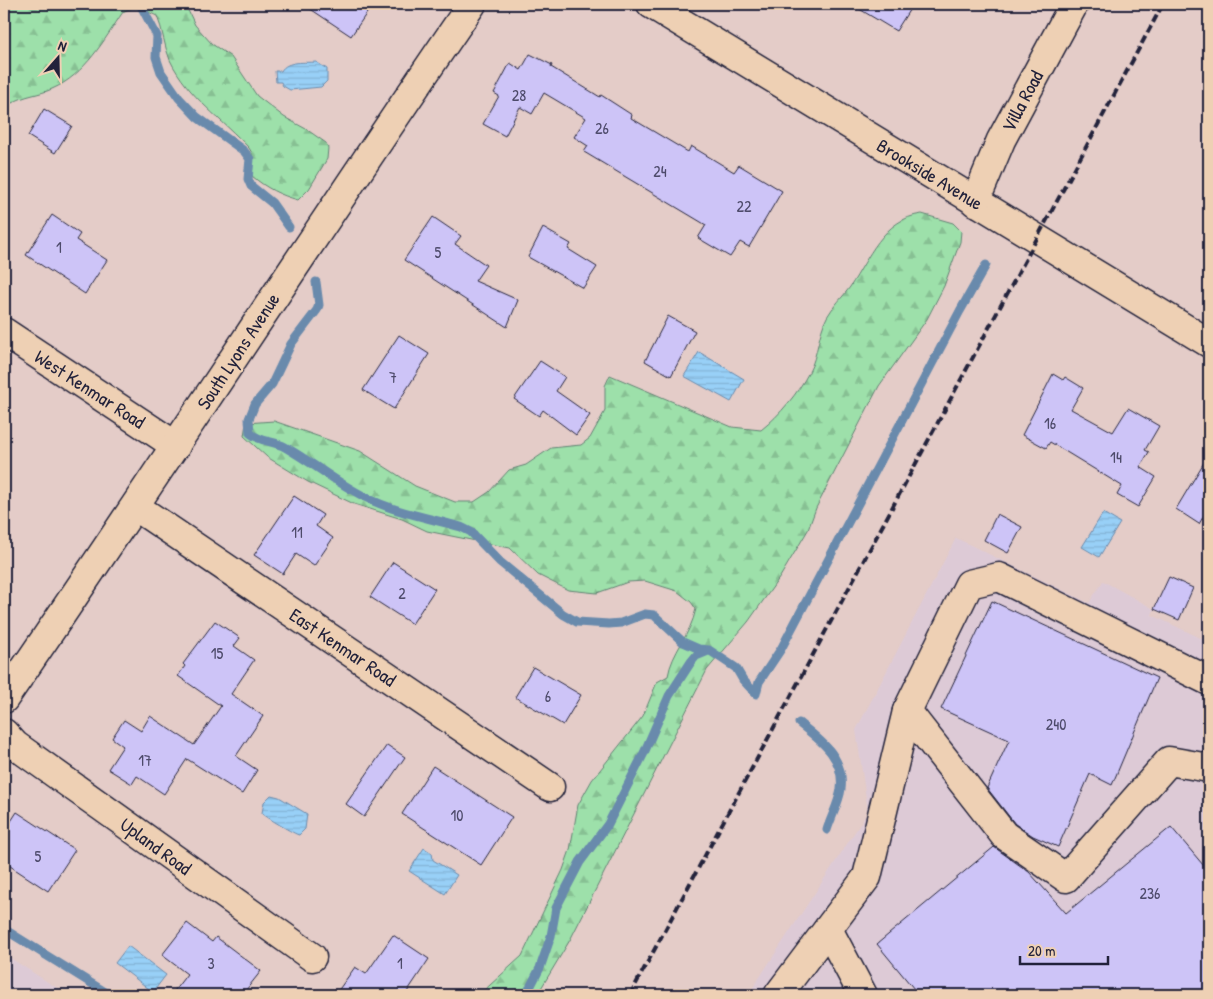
<svg xmlns="http://www.w3.org/2000/svg" width="1213" height="999" font-family="'Patrick Hand',sans-serif">
<style>
.built{fill:#ddcad6}
.forest{fill:url(#forest-firs);stroke:#608172}
.water{fill:url(#water-rules);stroke:#698aac}
.lines{fill:none;stroke-linecap:round;stroke-linejoin:round}
.stream{stroke:#698aac;stroke-width:9}
.building{fill:#cdc4f7;stroke:#22223b}
.minor-casing{stroke:#22223b;stroke-width:31}
.minor{stroke:#eed0b4;stroke-width:28}
.rail{stroke:#22223b;stroke-width:4;stroke-dasharray:8 4;stroke-linecap:butt}
.labels{text-anchor:middle;stroke-width:4.5;stroke-linejoin:round;paint-order:stroke}
.number-label{font-size:16px;fill:#4d4a6a}
.street-label{font-size:19px;fill:#22223b;stroke:#eed0b4}
</style>
<defs>
<pattern id="forest-firs" width="22" height="20" patternUnits="userSpaceOnUse" patternTransform="scale(1.25)"><rect width="22" height="20" fill="#9de0aa"/><path d="M5 1l3.5 6h-7zM16 11l3.5 6h-7z" fill="#87c093"/></pattern>
<pattern id="water-rules" width="6" height="5" patternUnits="userSpaceOnUse" patternTransform="scale(1.25)"><rect width="6" height="5" fill="#98d0f7"/><path d="M0 2.5h6" fill="none" stroke="#83b2d5"/></pattern>
</defs>
<rect width="100%" height="100%" fill="#e4ccc8"/>
<filter id="ink" filterUnits="userSpaceOnUse"><feTurbulence type="fractalNoise" baseFrequency=".02" numOctaves="2"/><feDisplacementMap in="SourceGraphic" scale="10" xChannelSelector="R" yChannelSelector="G"/><feConvolveMatrix kernelMatrix="1 2 1 2 8 2 1 2 1" color-interpolation-filters="sRGB"/></filter>
<g filter="url(#ink)">
<g class="built">
<polygon points="956,538 1089,603 1103,581 1154,609 1152,615 1209,642 1209,995 748,995 868,812 856,730"/>
<polygon points="4,954 68,995 4,995"/>
</g>
<g class="forest">
<path d="M4,4H185L195,25L212,44L231,57L257,96L284,117L306,129L326,143L328,148L327,159L309,189L298,200C280,195 266,188 252,176V153L249,148C222,119 188,97 170,60C164,46 163,30 157,16C146,11 135,4 123,12C104,40 85,75 52,89C39,95 25,95 12,103L4,101Z"/>
<path d="M922,214L953,223L961,231L960,242L944,286L927,319L879,386L816,508L808,530L780,577L748,622L707,670L570,940L537,995H479L522,956L563,870L570,850L578,805L592,780L643,716L657,682L668,676C672,652 690,636 696,609L691,602L677,591L645,581L628,582L597,593L568,590L538,575L510,548L427,531L402,519L354,504L308,482L267,457L244,436L246,423L274,421L360,451L415,486L455,502H474L489,492L509,470L526,465L551,448L581,445L590,438L605,411V386L610,375L732,427L761,430C780,415 798,393 809,372C818,355 818,334 827,317C833,306 843,297 850,287C869,258 883,219 922,214Z"/>
</g>
<g class="water">
<path d="M316,62L327,69V81L321,87L290,90L283,86L281,82H276L275,71H281C287,60 306,63 316,62Z"/>
<polygon points="699,352 744,379 731,402 684,376"/>
<polygon points="1103,513 1120,523 1099,557 1082,547"/>
<path d="M271,795L279,797L307,814L305,829L299,835C296,835 264,816 262,813L264,802Z"/>
<polygon points="424,848 432,853 433,860 457,875 445,894 409,871"/>
<polygon points="128,946 166,975 153,992 115,963"/>
</g>
<g class="lines">
<g class="stream">
<polyline points="140,4 157,36 156,57 161,72 179,98 197,117 244,151 250,159 248,179 251,186 272,203 289,227"/>
<path d="M316,282L319,305L317,310L291,344L272,384L255,404L249,419L250,433C260,442 274,441 285,447C313,463 337,483 365,497C394,512 430,518 461,527L471,532L500,562L563,614L577,622L609,624L621,623L645,614L654,615L683,642L699,649L709,650L736,668L743,680L756,694L759,682L781,649L960,311L986,265"/>
<path d="M799,723C820,740 845,757 841,789C839,803 831,817 827,830"/>
<polyline points="4,929 110,995"/>
<polyline points="526,995 540,968 551,936 556,908 580,862 608,824 644,753 669,696 691,662 696,656 708,651"/>
</g>
</g>
<g class="building">
<polygon points="303,4 373,4 351,36"/>
<polygon points="851,4 913,4 896,31"/>
<polygon points="530,54 552,65 551,67 600,97 601,95 632,115 631,118 688,152 691,146 734,172 739,165 782,191 749,247 740,242 730,257 698,238 706,225 584,152 588,146 574,137 586,118 544,93 532,114 520,107 505,136 483,124 499,96 494,93 510,63 521,70"/>
<polygon points="44,109 72,126 55,153 28,136"/>
<polygon points="52,215 80,234 76,240 107,260 85,294 26,255"/>
<polygon points="433,217 461,236 455,244 486,265 475,281 518,300 507,327 404,260"/>
<polygon points="543,228 571,244 568,249 597,267 583,288 528,257"/>
<polygon points="668,316 695,331 671,376 645,361"/>
<polygon points="399,335 429,354 394,409 363,390"/>
<polygon points="540,361 565,377 556,391 590,415 576,435 543,410 539,416 514,399"/>
<polygon points="1053,374 1063,380 1065,377 1083,388 1071,409 1113,432 1128,408 1159,426 1145,450 1149,452 1140,467 1156,477 1138,507 1117,495 1122,486 1050,442 1046,448 1022,435"/>
<polygon points="1209,454 1209,507 1199,524 1176,509"/>
<polygon points="294,496 323,515 316,526 333,538 314,566 296,554 283,574 254,555"/>
<polygon points="997,514 1022,527 1008,553 984,540"/>
<polygon points="393,562 435,589 412,624 370,597"/>
<polygon points="1169,577 1193,588 1179,620 1154,609"/>
<polygon points="992,601 1157,678 1112,785 1090,774 1058,847 1033,836 1015,824 987,788 1009,740 941,709"/>
<polygon points="215,621 240,638 234,646 254,660 231,694 263,716 236,756 257,770 242,794 187,759 164,794 137,776 132,784 108,769 123,746 112,738 124,720 141,731 150,716 194,745 221,706 178,676 185,666 183,664"/>
<polygon points="533,667 581,695 563,725 515,697"/>
<polygon points="387,745 405,757 364,817 346,804"/>
<polygon points="433,766 512,817 481,865 402,814"/>
<polygon points="17,812 75,850 48,891 4,862 4,832"/>
<polygon points="1171,827 1209,872 1209,995 919,995 877,944 994,847 1029,872 1066,913"/>
<polygon points="187,923 212,942 216,937 261,971 242,995 171,995 187,974 162,955"/>
<polygon points="393,935 429,959 405,995 335,995 355,967 366,974"/>
</g>
<g class="lines">
<g class="minor-casing">
<g id="minor">
<polyline points="651,4 1209,343"/>
<polyline points="975,202 1001,140 1074,4"/>
<polyline points="4,332 176,446"/>
<polyline points="136,507 550,787"/>
<polyline points="1209,681 999,577 969,584 907,711 1004,835 1066,878 1169,761 1209,768"/>
<path d="M4,699C162,469 314,234 472,4"/>
<polyline points="4,733 15,745 312,957"/>
<polyline points="828,929 863,995"/>
<polyline points="778,995 867,877 907,711"/>
</g>
</g>
<use href="#minor" class="minor"/>
<polyline class="rail" points="630,995 1163,4"/>
</g>
</g>
<g class="labels">
<g class="number-label">
<text x="519" y="101">28</text>
<text x="602" y="134">26</text>
<text x="660" y="177">24</text>
<text x="744" y="212">22</text>
<text x="59" y="253">1</text>
<text x="438" y="258">5</text>
<text x="393" y="383">7</text>
<text x="1050" y="429">16</text>
<text x="1116" y="463">14</text>
<text x="297" y="538">11</text>
<text x="402" y="599">2</text>
<text x="217" y="659">15</text>
<text x="548" y="702">6</text>
<text x="1056" y="730">240</text>
<text x="145" y="766">17</text>
<text x="457" y="821">10</text>
<text x="38" y="862">5</text>
<text x="1150" y="899">236</text>
<text x="211" y="969">3</text>
<text x="400" y="969">1</text>
</g>
<g class="street-label">
<text transform="translate(1022 101) rotate(-62)" y="7">Villa Road</text>
<text transform="translate(930 174) rotate(31)" y="7">Brookside Avenue</text>
<text transform="translate(238 351) rotate(-57)" y="7">South Lyons Avenue</text>
<text transform="translate(90 389) rotate(33)" y="7">West Kenmar Road</text>
<text transform="translate(343 647) rotate(34)" y="7">East Kenmar Road</text>
<text transform="translate(156 846) rotate(36)" y="7">Upland Road</text>
</g>
</g>
<rect width="1213" height="999" fill="none" stroke="#eed0b4" stroke-width="20"/>
<rect x="10" y="10" width="1193" height="979" fill="none" stroke="#22223b" stroke-width="2" filter="url(#ink)"/>
<g transform="translate(58 58) rotate(20)" stroke="#eed0b4" stroke-width="4" paint-order="stroke">
<path d="M0-4L9 19L0 12L-9 19Z" fill="#22223b"/>
<text y="-8" font-size="14" font-weight="bold" text-anchor="middle" fill="#22223b">N</text>
</g>
<path d="M1020 956v8h88v-8" fill="none" stroke="#22223b" stroke-width="2.5"/>
<text x="1028" y="956" font-size="15" fill="#22223b" stroke="#eed0b4" stroke-width="4" paint-order="stroke">20 m</text>
</svg>
